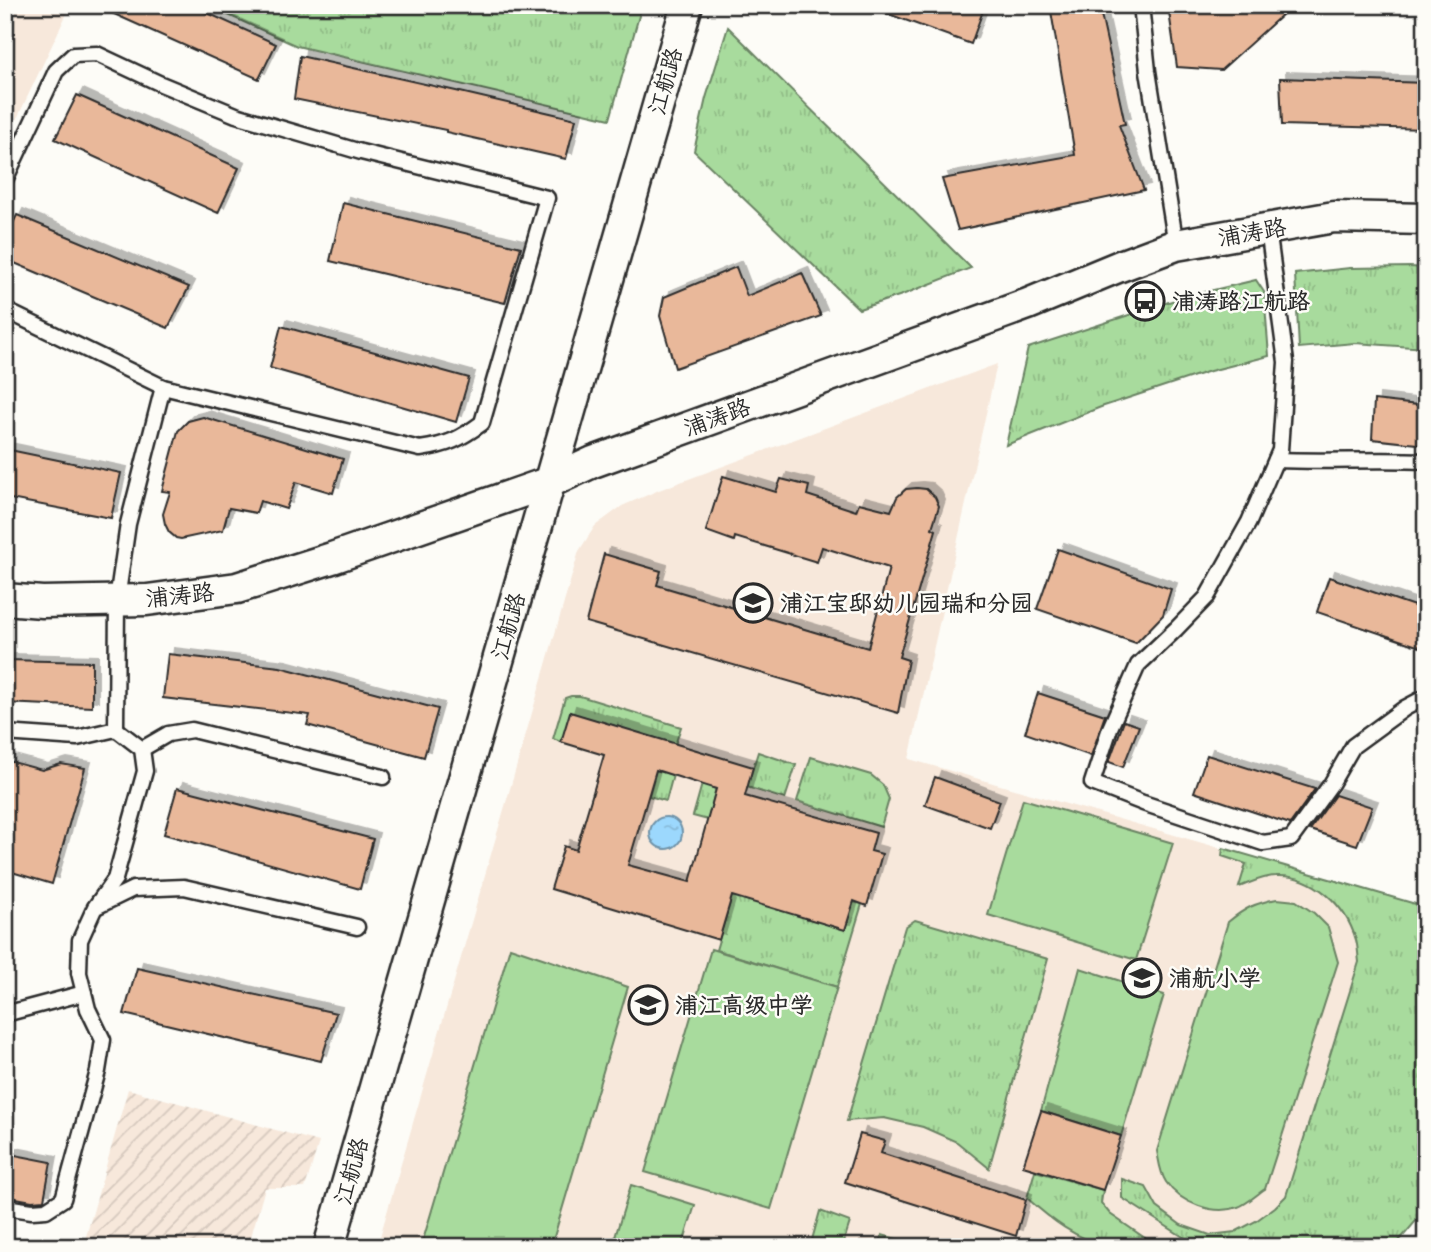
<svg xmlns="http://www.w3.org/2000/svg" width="1431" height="1252" font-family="'Gochi Hand','LXGW WenKai TC',sans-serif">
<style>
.built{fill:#f7e8db}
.industrial{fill:url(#industrial-furrows)}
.grass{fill:url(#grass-tufts);stroke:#6a8364;stroke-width:2}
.garden{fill:#a8db9d;stroke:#6a8364;stroke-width:2}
.water{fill:url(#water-ripples);stroke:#6f93a9;stroke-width:2}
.building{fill:#e9b89a;stroke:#2b2b2b;stroke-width:2;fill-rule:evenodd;filter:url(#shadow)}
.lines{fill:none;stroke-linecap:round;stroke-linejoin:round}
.service-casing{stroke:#2b2b2b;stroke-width:19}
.minor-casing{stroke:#2b2b2b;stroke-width:35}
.service{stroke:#fdfcf7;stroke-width:14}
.minor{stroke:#fdfcf7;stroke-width:30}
.labels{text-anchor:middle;stroke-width:5;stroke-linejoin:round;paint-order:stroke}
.street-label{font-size:23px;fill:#2b2b2b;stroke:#fdfcf7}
.poi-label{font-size:23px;font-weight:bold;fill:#2b2b2b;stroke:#fdfcf7;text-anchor:start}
</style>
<defs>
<pattern id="industrial-furrows" width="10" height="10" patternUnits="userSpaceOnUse" patternTransform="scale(1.75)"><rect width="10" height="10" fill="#f7e8db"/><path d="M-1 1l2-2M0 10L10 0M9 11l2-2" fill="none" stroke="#d4c7bc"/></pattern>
<pattern id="grass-tufts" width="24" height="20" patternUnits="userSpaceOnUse" patternTransform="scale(1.75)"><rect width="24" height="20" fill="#a8db9d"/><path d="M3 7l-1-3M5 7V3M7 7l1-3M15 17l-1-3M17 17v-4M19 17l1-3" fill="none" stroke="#91bc87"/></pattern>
<pattern id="water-ripples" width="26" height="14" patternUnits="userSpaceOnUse" patternTransform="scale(1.75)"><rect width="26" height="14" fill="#9cd8fd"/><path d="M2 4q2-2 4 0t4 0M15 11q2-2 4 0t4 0" fill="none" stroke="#87bad9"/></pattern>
<filter id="shadow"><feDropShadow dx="6" dy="-6" stdDeviation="0" flood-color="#0004"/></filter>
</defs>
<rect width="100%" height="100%" fill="#fdfcf7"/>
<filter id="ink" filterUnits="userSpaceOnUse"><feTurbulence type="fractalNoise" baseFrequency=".0143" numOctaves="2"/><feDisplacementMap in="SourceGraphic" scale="14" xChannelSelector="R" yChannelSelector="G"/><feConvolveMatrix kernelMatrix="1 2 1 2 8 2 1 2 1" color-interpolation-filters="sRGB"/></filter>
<g filter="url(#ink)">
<g class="built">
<polygon points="5,5 71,5 5,144"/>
<polygon points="997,364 909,759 1426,907 1426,1050 1256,1247 377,1247 579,551 595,526 622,506 659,490"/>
</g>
<polygon class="industrial" points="128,1089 319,1142 305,1188 265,1188 248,1247 83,1247"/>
<g class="grass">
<polygon points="206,5 642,5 610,119 297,46"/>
<polygon points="728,27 971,268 902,295 859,309 694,151 706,98"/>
<polygon points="1410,267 1426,268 1426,348 1355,343 1299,348 1295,274 1350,268"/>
<polygon points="1256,280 1264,292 1269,356 1210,371 1101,407 1006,445 1028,348 1184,297"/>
<polygon points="571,696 580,696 681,727 675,745 561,742 553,739 565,698"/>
<polygon points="758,752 796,765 785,799 747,787"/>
<polygon points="811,757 871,775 883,785 889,799 881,827 797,801"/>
<polygon points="656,770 673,775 666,801 649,796"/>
<polygon points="702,784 716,788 708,820 693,816"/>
<path d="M1223,848L1426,907V1209L1394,1247H1199L1122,1198V1179L1146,1187L1157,1207L1181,1225L1210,1235L1235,1232L1256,1221L1275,1207L1286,1196L1359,962C1358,955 1358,947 1356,940C1346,905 1313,874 1276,876C1263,876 1250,883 1239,887L1246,864L1222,856Z"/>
<polygon points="732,896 853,902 862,904 837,987 716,950"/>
<polygon points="915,920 1048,959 989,1168 957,1142 923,1127 884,1118 847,1121 905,927"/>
<path d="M1035,1171L1103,1190L1101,1203L1110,1214L1158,1247C1142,1247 1124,1249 1108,1246C1077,1240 1050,1219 1027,1198Z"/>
<polygon points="820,1211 850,1222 842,1247 810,1247"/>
<polygon points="882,1235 926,1247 879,1247"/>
</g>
<g class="garden">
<polygon points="1023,799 1173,843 1136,960 988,915"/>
<path d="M1277,899L1296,901L1314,913L1328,927L1338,962L1265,1189C1257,1194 1247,1204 1238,1207C1214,1216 1180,1203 1166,1182C1160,1173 1159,1161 1157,1151L1228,922C1245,908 1255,903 1277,899Z"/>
<polygon points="510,947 628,987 551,1247 421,1247"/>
<polygon points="711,949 837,987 771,1209 645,1172"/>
<polygon points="1080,968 1164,995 1121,1136 1041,1111"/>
<polygon points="631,1185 695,1205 682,1247 612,1247"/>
</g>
<circle class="water" cx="666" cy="833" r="16"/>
<g class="building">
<polygon points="94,5 190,5 276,44 259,79"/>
<polygon points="872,5 985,5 971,44 872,8"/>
<polygon points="1050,5 1099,5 1125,124 1119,125 1144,190 958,230 942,179 1075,155"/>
<polygon points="1168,5 1293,5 1221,70 1177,67"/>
<polygon points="300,56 456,91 576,119 566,159 446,132 446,130 294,99"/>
<polygon points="1280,78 1426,83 1426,129 1282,125"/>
<polygon points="77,95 239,168 218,213 55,139"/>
<polygon points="343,203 521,247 505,303 330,261"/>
<polygon points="17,215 189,287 168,328 5,259 5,240"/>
<polygon points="736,267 747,296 802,273 821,316 675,368 660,316 664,297"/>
<polygon points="281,326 469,378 456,422 270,368"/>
<polygon points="1374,400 1426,406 1426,445 1372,439"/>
<polygon points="203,417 343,459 333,493 296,482 286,509 260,501 256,513 229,508 223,530 181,539 176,538 169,532 165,524 163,514 170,492 162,491 178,431 188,421"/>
<polygon points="5,449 121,473 111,518 5,498"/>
<polygon points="723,476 776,492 781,479 809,486 807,495 856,511 859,503 891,511 897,497 906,489 917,488 926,489 935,497 939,506 932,528 936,530 899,657 908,660 898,713 586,622 604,554 661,571 657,585 868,648 889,568 822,547 817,562 735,537 734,541 706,531"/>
<polygon points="1058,549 1171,589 1163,615 1136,643 1037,609"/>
<polygon points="1329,577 1426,610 1426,649 1317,612"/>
<polygon points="168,654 280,667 438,709 424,757 307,725 310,715 163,698"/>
<polygon points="5,660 92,662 92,707 5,703"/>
<polygon points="1038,693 1105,715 1091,756 1025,733"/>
<path d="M570,712L753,767L745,796L876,833L871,851L882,854L867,906L854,901L845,930L732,896L719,940L551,889L564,846L576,850L604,755L561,742ZM656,770L716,789L690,882L628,865Z"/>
<polygon points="1124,721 1139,726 1123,767 1109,762"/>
<polygon points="1207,755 1315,789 1290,824 1194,792"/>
<polygon points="5,760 42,770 61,764 85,768 52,884 5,870"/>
<polygon points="935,777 1000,801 990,828 925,805"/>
<polygon points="177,788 373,839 360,889 164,834"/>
<polygon points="1335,795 1372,807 1357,845 1310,830"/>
<polygon points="137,968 336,1013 321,1061 124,1014"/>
<polygon points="1041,1111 1121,1136 1103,1190 1023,1166"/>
<polygon points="860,1134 885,1141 881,1153 1026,1200 1016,1236 845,1182"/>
<polygon points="5,1153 51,1162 44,1200 32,1201 5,1196"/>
</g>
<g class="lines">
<g class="service-casing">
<g id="service">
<polyline points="1141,5 1148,71 1176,245"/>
<path d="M5,180L56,71L73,55L97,54L161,84L236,115L361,152L547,198L482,423C460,439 448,445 420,449L163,387L5,310"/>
<polyline points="1268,229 1286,362 1280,450 1249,522 1207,597 1176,629 1138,665 1110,728 1092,783 1143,803 1263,843 1291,839 1331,784 1353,746 1405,708 1426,697"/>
<path d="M1276,460C1326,462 1376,459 1426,461"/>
<polyline points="116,729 117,600 128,524 163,387"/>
<polyline points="5,733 77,738 116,729"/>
<polyline points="142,749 168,734 192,730 383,777"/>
<polyline points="96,907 133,889 184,887 357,927"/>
<polyline points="5,1014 84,993"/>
<polyline points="5,1207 32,1211 46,1210 63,1199 98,1071 103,1040 88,1009 79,973 80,940 95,907 115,879 145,771 142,749 116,729"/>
</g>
</g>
<g class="minor-casing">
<g id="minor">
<polyline points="5,599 42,602 147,600 237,588 332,558 550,482 593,462 1028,304 1120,266 1176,245 1334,217 1426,219"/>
<polyline points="329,1247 687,5"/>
</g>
</g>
<use href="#service" class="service"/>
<use href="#minor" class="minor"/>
</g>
</g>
<defs>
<g id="bus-ring" transform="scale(2.0125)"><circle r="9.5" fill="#fdfcf7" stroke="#2b2b2b" stroke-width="1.5"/><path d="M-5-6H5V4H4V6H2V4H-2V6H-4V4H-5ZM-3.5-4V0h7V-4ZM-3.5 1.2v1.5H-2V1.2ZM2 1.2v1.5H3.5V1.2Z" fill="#2b2b2b"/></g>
<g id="school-ring" transform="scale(2.0125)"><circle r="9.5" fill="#fdfcf7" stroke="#2b2b2b" stroke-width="1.5"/><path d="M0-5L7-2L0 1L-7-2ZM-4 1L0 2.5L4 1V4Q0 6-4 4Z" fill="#2b2b2b"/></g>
</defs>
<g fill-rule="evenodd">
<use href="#bus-ring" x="1145" y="301"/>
<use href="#school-ring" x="753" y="603"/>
<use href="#school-ring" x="1142" y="978"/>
<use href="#school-ring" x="648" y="1005"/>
</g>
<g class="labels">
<g class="street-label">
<text transform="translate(665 81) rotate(-74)" y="8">江航路</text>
<text transform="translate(1252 232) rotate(-10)" y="8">浦涛路</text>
<text transform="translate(717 417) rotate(-20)" y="8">浦涛路</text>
<text transform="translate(180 595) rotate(-6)" y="8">浦涛路</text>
<text transform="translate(508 626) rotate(-74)" y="8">江航路</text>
<text transform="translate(351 1171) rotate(-74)" y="8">江航路</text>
</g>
<g class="poi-label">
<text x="1172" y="309">浦涛路江航路</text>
<text x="780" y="611">浦江宝邸幼儿园瑞和分园</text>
<text x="1169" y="986">浦航小学</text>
<text x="675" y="1013">浦江高级中学</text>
</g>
</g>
<rect width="1431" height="1252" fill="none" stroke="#fdfcf7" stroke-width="28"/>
<rect x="14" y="14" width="1403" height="1224" fill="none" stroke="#2b2b2b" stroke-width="2.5" filter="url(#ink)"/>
</svg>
